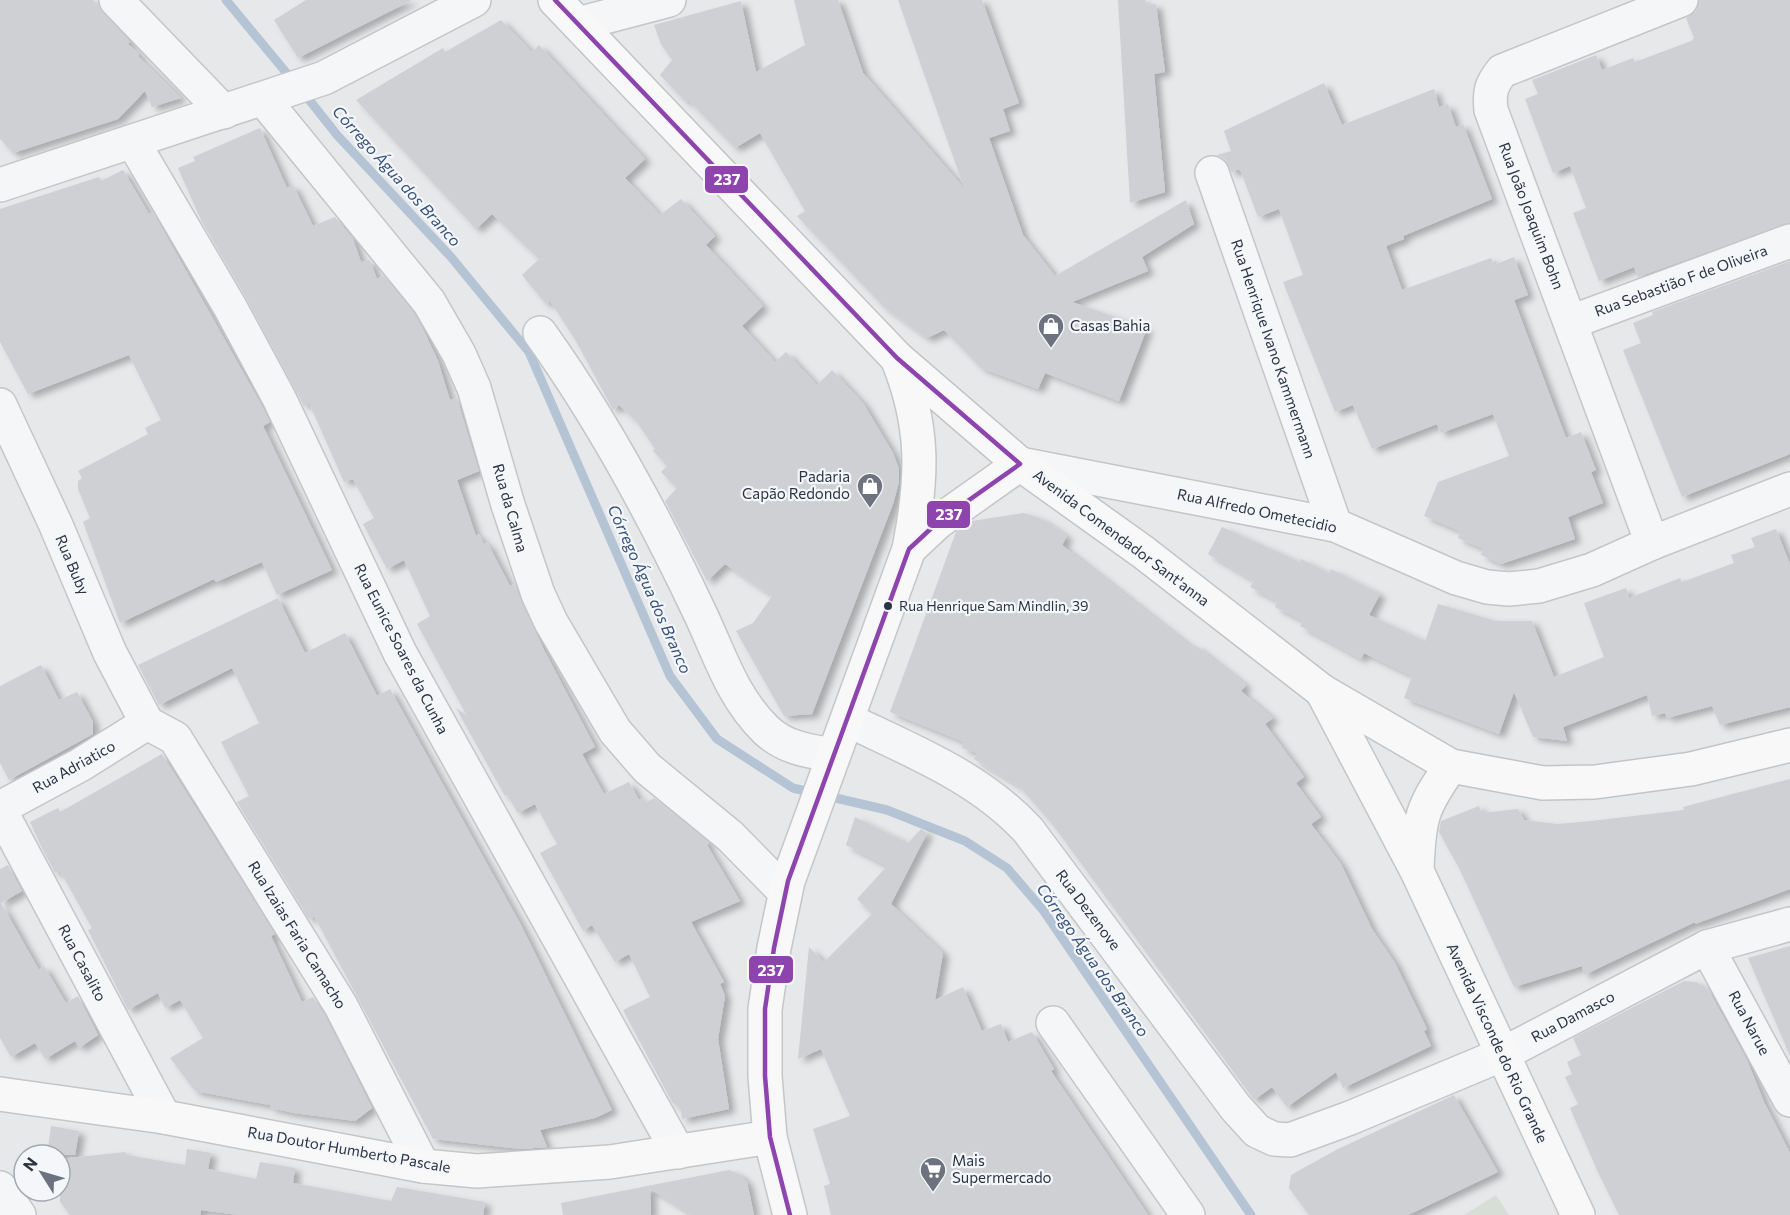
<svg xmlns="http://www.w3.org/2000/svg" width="1790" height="1215" font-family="Commissioner,sans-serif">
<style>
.pitch{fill:#d6ded6}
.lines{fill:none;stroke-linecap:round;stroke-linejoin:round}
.stream{stroke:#b4c4d5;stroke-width:9}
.building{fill:#ced0d3;filter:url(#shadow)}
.street-casing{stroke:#c4c6c8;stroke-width:36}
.secondary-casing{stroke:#c4c6c8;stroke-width:36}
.primary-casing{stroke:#c2c5c8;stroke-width:36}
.street{stroke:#f5f6f7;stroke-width:33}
.secondary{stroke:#f8f8f8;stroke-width:33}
.primary{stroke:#f8f8f8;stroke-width:33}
.bus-1-casing{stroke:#f4f6f9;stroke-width:9}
.bus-1{stroke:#8e44ad;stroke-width:4.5}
.bus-dot{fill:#2b3445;stroke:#f4f6f9;stroke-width:2}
.labels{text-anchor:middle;stroke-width:4.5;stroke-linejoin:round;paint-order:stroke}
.bus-label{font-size:14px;fill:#2b3445;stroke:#f4f6f9;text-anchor:start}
.street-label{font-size:15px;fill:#2b3445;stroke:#f4f6f9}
.poi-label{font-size:15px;fill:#2b3445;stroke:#f4f6f9;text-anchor:start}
.water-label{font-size:16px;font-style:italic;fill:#34527a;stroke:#f4f6f9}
.line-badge{stroke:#f4f6f9;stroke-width:2}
.badge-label{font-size:16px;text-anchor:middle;font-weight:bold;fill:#fff}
</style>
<defs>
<filter id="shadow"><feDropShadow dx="6" dy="4" stdDeviation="3" flood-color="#0004"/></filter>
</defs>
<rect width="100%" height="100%" fill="#e6e8ea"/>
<polygon class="pitch" points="1496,1195 1509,1215 1464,1215"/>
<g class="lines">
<g class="stream">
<polyline points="226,0 294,82"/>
<polyline points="303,92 337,135 451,257 529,352 670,676 717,739 793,788 887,810 965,841 1007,868 1043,910 1251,1215"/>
</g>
</g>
<g class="building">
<polygon points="0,0 93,0 130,42 128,44 139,54 138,56 181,98 152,107 145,91 118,119 13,153 0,139"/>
<polygon points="306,0 412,0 298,58 274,20"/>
<polygon points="794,0 838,0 863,73 964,188 898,0 982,0 1019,103 1003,109 1010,131 989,138 1023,235 1055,276 1186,200 1194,224 1142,257 1148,271 1072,302 1147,328 1119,401 1045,373 1038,389 981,368 944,330 927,338 884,307 797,216 805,211 760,133 735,148 688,100 686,102 660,75 672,60 661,44 654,25 741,1 756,72 805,45"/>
<polygon points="1118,0 1145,0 1146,5 1156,4 1165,72 1154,74 1165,192 1130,203"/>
<polygon points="1699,0 1790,0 1790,223 1638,277 1634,267 1599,281 1573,213 1586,208 1570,166 1553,173 1525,99 1538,94 1532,80 1596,55 1602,70 1633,58 1635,62 1691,41 1694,38 1686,18 1696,11"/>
<polygon points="501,20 532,52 539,45 645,159 625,178 660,215 681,199 715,236 706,245 763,306 742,326 775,362 786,352 817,385 832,370 863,403 893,453 899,469 899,482 893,504 812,714 784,716 736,631 753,623 772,596 725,564 707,581 665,501 677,488 661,472 667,466 653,451 655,449 637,422 619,405 613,410 576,341 550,301 546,304 522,275 539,259 492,214 476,229 356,100 443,48 445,52"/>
<polygon points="1324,83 1342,125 1434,89 1439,107 1448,104 1456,127 1463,124 1492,199 1403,236 1404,239 1386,246 1402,290 1491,258 1494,265 1514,257 1528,295 1514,300 1566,438 1581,432 1596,470 1591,472 1603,503 1568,517 1575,539 1501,564 1481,555 1484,549 1458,538 1460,531 1424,516 1438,482 1509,456 1493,414 1441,433 1437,424 1372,449 1353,405 1335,412 1283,282 1303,275 1279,209 1258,217 1241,172 1238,169 1232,173 1225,159 1217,155 1231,151 1224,131"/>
<polygon points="260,128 287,188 293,185 313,226 335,217 353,239 361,262 370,260 377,279 384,276 414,313 422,327 438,361 450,400 457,398 479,471 457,480 476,536 479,534 484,544 487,542 510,586 514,584 544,650 595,747 582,754 604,794 629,782 639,800 642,798 645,803 654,798 709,843 707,845 740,901 691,922 724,982 720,984 725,996 718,1039 729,1109 682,1119 681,1109 672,1102 623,1010 650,997 629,954 615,962 592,925 583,931 540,853 557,844 535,804 518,813 507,795 505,796 456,708 467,716 417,624 430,616 404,560 387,569 363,524 374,518 353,479 344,482 309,403 304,406 246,298 202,222 178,168 195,161 193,157"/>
<polygon points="123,170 149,214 153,212 262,406 270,422 263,426 332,570 277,595 262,562 216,582 214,579 120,623 83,522 90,518 78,489 78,481 82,478 78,471 148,434 145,428 161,420 129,355 28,394 0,342 0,209 99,177 101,181"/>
<polygon points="1790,261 1790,454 1682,497 1623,350 1641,343 1633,323 1653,315 1652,312"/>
<polygon points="1024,513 1042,519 1067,536 1062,545 1193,648 1195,645 1246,685 1241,691 1273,718 1265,724 1304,777 1296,783 1321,817 1311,824 1341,864 1372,929 1395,963 1427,1029 1424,1031 1431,1046 1343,1088 1336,1072 1287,1107 1272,1087 1254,1100 1053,825 1020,787 974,759 977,753 962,748 964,742 890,712 956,532 972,521"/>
<polygon points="1222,527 1300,562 1301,559 1329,573 1331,569 1380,594 1369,615 1425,641 1438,604 1496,621 1532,621 1554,677 1604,657 1584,603 1626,588 1629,598 1680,578 1682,582 1734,563 1731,555 1755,547 1751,538 1776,529 1790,564 1790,707 1720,725 1712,706 1667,718 1665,713 1652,716 1647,695 1563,727 1567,741 1533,737 1514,692 1499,734 1404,698 1412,676 1364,653 1361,659 1300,626 1303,621 1275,607 1277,601 1250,587 1254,581 1208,554"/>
<polygon points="278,598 305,653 345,633 377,696 390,689 521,925 612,1110 595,1118 540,1130 547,1147 521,1149 433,1139 314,916 309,919 237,802 249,796 221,742 259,723 232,668 159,705 138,665"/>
<polygon points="41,665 59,700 77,692 93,722 93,734 9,780 0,763 0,686"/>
<polygon points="162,754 275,934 271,936 302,1002 313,997 325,1015 372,1108 355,1121 294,1113 271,1108 270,1105 195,1091 170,1058 203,1038 180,1000 165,1008 158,993 128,1010 88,930 92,928 60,871 55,873 41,846 30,822 58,808 60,812"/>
<polygon points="1790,779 1790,889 1695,924 1695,922 1584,975 1582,966 1514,987 1459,868 1439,832 1441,821 1479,806 1482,813 1518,809 1524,820 1557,824 1591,821 1684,810 1683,807"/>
<polygon points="855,817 908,843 921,829 927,833 891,904 943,953 935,1000 963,987 982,1031 1001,1024 1008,1042 1032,1032 1054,1069 1051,1071 1148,1215 831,1215 824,1186 830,1184 813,1129 850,1116 821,1049 798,1059 809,947 824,962 872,914 857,899 887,866 846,845"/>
<polygon points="8,865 22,891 1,903 39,970 44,966 66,1003 78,996 98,1035 79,1048 75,1041 45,1059 35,1043 11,1057 0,1038 0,869"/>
<polygon points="1790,946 1790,1056 1748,958"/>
<polygon points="1684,981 1696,982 1708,989 1747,1060 1764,1102 1790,1153 1790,1215 1619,1215 1597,1170 1570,1108 1578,1104 1565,1077 1572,1074 1567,1062 1581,1055 1573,1038"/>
<polygon points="1454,1095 1498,1172 1408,1215 1309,1215 1289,1188 1291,1175 1336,1150"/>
<polygon points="51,1126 79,1131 75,1155 47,1155"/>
<polygon points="187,1149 211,1153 208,1169 256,1179 260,1162 295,1168 293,1183 391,1201 397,1187 485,1202 483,1215 239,1215 201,1210 200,1215 70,1215 60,1202 60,1159 125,1152 127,1155 185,1165"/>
<polygon points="729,1170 739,1174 747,1182 754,1215 693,1215 650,1189 651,1215 563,1215 561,1203"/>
</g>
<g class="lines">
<g class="street-casing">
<g id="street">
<polyline points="116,0 224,112"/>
<polyline points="578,24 669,0"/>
<polyline points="264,100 429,302 459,354 474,388 508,505 538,594 551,622 615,731 647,768 730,836 785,892"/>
<polyline points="133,142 230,307 279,398 400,653 678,1152"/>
<polyline points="1212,173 1335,525"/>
<polyline points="0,185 324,78 474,0"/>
<polyline points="1571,322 1790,241"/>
<path d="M540,333C601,418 653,514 698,609C719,652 731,696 766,730C785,748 808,751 833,755"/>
<polyline points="0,405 55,523 110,653 147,723"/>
<polyline points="1020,464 1335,525 1456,578 1487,587 1509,589 1539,586 1592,570 1652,543 1790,489"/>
<path d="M1652,543L1491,110C1489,92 1491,85 1502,71L1681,0"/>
<path d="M848,720C912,751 979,777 1028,830L1236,1108L1257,1131L1274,1139L1290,1140L1350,1118L1501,1055L1707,947L1790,924"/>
<polyline points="147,723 175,738 341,1006 423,1166"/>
<polyline points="0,808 80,765 147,723"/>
<polyline points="0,810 164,1117"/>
<polyline points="1707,947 1790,1100"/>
<polyline points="1053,1023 1188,1215"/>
<polyline points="0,1188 19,1215"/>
</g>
</g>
<g class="secondary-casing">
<g id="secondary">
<polyline points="909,549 938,522 1020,464"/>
<polyline points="1322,691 1417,871 1578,1215"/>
<path d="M1417,869C1419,819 1421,808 1451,766"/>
<polyline points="0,1094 164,1117 423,1166 477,1171 610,1162 770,1137"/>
<path d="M790,1215L770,1137L765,1076V1009L774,948L788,881L909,549C923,478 925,426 897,358"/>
</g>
</g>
<g class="primary-casing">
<polyline id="primary" points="555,0 897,358 1020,464 1143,552 1322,691 1451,766 1543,783 1595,782 1691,769 1790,745"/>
</g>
<use href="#street" class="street"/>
<use href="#secondary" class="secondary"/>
<use href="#primary" class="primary"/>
<g class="bus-1-casing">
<polyline id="bus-1" points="555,0 897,358 1020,464 938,522 909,549 788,881 774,948 765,1009 765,1076 770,1137 790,1215"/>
</g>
<use href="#bus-1" class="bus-1"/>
</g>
<defs>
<g id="shop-pin" transform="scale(1.35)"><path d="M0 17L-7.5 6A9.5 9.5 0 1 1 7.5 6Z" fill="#6c737f" stroke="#f4f6f9"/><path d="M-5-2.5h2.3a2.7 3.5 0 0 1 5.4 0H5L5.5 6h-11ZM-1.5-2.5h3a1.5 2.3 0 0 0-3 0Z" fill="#fff"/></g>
<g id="supermarket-pin" transform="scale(1.35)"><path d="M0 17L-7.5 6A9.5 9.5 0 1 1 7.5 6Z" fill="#6c737f" stroke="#f4f6f9"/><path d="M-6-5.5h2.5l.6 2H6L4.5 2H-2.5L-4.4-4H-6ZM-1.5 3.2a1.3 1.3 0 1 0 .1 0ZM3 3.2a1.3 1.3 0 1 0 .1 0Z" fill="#fff"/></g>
</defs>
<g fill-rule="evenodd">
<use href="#shop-pin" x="1051" y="326"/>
<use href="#shop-pin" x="870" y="486"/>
<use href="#supermarket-pin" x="933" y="1170"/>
</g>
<circle class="bus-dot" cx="888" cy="606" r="5"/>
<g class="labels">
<g class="bus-label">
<text x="899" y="611">Rua Henrique Sam Mindlin, 39</text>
</g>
<g class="street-label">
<text transform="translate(1531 216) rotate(69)" y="5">Rua João Joaquim Bohn</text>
<text transform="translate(1681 281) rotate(-20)" y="5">Rua Sebastião F de Oliveira</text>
<text transform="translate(1273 349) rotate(71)" y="5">Rua Henrique Ivano Kammermann</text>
<text transform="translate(510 508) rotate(74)" y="5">Rua da Calma</text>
<text transform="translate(1257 511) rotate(12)" y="5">Rua Alfredo Ometecidio</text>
<text transform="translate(1121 538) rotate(37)" y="5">Avenida Comendador Sant'anna</text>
<text transform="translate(72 565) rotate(67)" y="5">Rua Buby</text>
<text transform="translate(401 649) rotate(63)" y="5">Rua Eunice Soares da Cunha</text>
<text transform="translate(74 767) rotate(-29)" y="5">Rua Adriatico</text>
<text transform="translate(1088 910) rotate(53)" y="5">Rua Dezenove</text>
<text transform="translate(297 935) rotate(58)" y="5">Rua Izaias Faria Camacho</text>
<text transform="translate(82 963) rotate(62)" y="5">Rua Casalito</text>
<text transform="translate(1573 1017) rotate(-28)" y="5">Rua Damasco</text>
<text transform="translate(1749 1023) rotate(62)" y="5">Rua Narue</text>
<text transform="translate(1497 1043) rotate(65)" y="5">Avenida Visconde do Rio Grande</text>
<text transform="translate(349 1150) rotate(10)" y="5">Rua Doutor Humberto Pascale</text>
</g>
<g class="poi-label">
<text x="1070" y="331">Casas Bahia</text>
<text x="850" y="482" text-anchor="end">Padaria<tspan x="850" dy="17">Capão Redondo</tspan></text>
<text x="952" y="1166">Mais<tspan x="952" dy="17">Supermercado</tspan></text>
</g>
<g class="water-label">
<text transform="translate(397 176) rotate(48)" y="6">Córrego Água dos Branco</text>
<text transform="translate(650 589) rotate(66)" y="6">Córrego Água dos Branco</text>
<text transform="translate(1093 960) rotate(55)" y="6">Córrego Água dos Branco</text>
</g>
</g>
<g class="line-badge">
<rect x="704" y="165" width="45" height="29" rx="6" fill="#8e44ad"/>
<rect x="926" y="500" width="45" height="29" rx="6" fill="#8e44ad"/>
<rect x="748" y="955" width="46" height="29" rx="6" fill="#8e44ad"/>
</g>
<g class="badge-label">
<text x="727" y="185">237</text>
<text x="949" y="520">237</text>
<text x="771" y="976">237</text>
</g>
<g transform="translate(42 1173) rotate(307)"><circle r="28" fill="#f4f6f9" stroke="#a4a8b1" stroke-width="1.5"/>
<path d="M0-4.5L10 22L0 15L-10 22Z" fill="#6c737f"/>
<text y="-9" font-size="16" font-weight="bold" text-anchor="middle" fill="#2b3445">N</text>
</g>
</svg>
